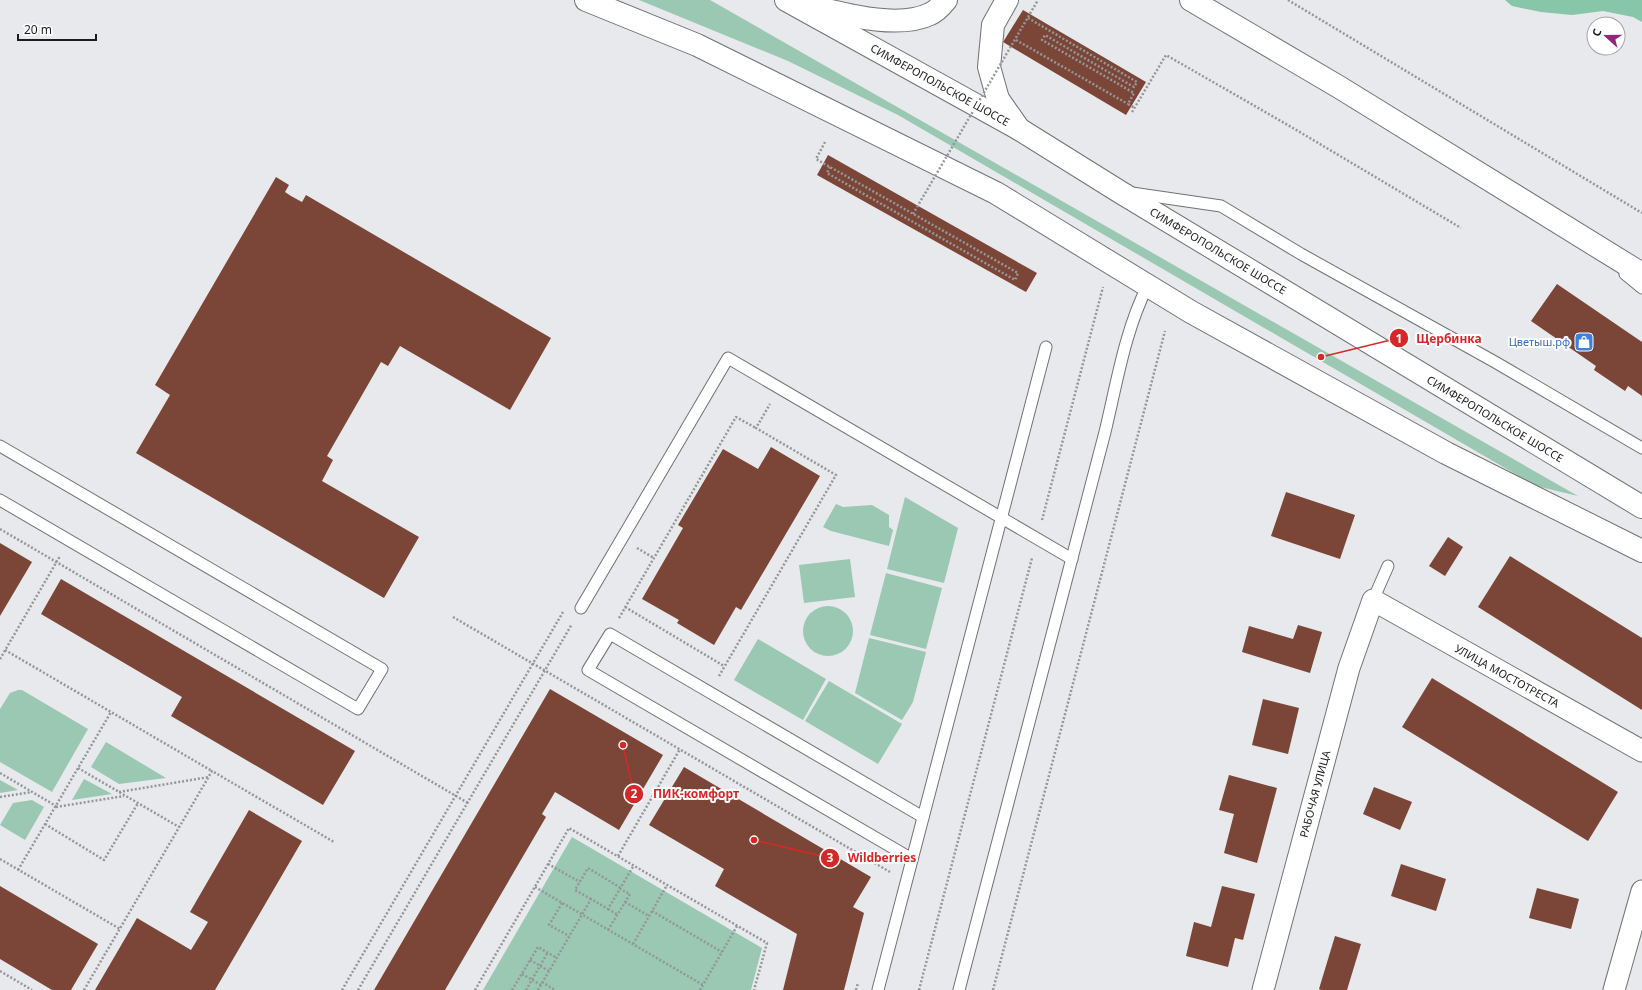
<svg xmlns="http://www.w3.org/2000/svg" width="1642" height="990" font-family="'Noto Sans',sans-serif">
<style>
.green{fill:#9ac8b2}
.forest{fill:#87c6a9}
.building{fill:#7b4637}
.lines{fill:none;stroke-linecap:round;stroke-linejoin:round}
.service-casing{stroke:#707274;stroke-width:13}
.minor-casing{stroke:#707274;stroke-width:23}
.tertiary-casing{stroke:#707274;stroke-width:24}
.secondary-casing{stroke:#707274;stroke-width:24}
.primary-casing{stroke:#707274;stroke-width:24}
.path{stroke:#959699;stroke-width:2.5;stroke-dasharray:2 2;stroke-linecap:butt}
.service{stroke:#fff;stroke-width:11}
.minor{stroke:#fff;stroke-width:21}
.tertiary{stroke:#fff;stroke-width:22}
.secondary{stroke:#fff;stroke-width:22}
.primary{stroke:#fff;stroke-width:22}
.path-bridge{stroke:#959699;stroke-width:2.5;stroke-dasharray:2 2;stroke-linecap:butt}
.labels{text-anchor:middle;stroke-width:4;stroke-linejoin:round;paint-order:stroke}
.street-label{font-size:11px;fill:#1b1c1d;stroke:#fff}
.shop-label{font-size:11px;fill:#366cbe;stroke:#fff;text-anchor:end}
.leader{fill:none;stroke:#d62828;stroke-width:1.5}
.callout-dot{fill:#d62828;stroke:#fff;stroke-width:1.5}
.mark-label{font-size:12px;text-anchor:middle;font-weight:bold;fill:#fff}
.callout-label{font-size:12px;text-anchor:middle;font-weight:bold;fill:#d62828;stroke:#fff;stroke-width:4;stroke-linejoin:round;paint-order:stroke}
</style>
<rect width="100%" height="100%" fill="#e7e9ec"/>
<g class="green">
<polygon points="639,0 710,0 1578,496 1536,486 898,115 788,61"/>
<polygon points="905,497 958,528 944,583 887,569"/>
<polygon points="836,504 843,507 872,505 889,515 889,527 893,530 889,546 831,531 823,527"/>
<polygon points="850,559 855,597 804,603 799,565"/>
<polygon points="886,573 942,588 926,649 870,635"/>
<circle cx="828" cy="631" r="25"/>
<polygon points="869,638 926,652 913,702 902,720 855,693"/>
<polygon points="758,639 826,679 803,720 734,680"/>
<polygon points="829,681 902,724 878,764 805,721"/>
<polygon points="18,690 22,690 88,729 52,792 0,762 0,709 10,693"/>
<polygon points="106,742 166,778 119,784 91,767"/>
<polygon points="84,779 112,794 72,800"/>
<polygon points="0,780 18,790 0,793"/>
<polygon points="32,800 44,807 25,840 0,825 13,803"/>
<polygon points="572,837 762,948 751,990 483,990"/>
</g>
<polygon class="forest" points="1505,0 1642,0 1642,22 1633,17 1603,11 1572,15 1541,12 1512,6"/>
<g class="building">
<polygon points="1023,10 1146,82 1126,115 1003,42"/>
<polygon points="828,155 1037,273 1026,292 817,175"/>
<polygon points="276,177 289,185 285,192 291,196 302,202 306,195 551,338 510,410 400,346 388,366 381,362 327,456 333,460 322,481 419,537 384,598 136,453 170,395 155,385"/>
<polygon points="1557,284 1642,342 1642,396 1628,386 1625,391 1594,370 1596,366 1531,321"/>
<polygon points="771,447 820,476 741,610 736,607 714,645 677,623 679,620 642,599 683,528 678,525 723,449 758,469"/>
<polygon points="1286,492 1355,515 1340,559 1271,536"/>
<polygon points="1448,537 1463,547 1445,576 1429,566"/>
<polygon points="0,543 32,562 0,616"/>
<polygon points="1510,556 1642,638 1642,710 1478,607"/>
<polygon points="61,579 355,751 323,805 171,716 182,697 41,614"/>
<polygon points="1298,625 1322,632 1310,673 1242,652 1249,626 1293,639"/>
<polygon points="1432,678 1618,792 1588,841 1402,727"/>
<polygon points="550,689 663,755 619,830 555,792 542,814 546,817 445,990 374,990"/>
<polygon points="1263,699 1299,708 1288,754 1252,745"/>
<polygon points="684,767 871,877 853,907 864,913 844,990 783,990 797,934 715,886 724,869 649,825"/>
<polygon points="1229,775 1277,788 1257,863 1224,853 1234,814 1219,810"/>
<polygon points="1374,787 1412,802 1400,830 1363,814"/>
<polygon points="249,810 302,841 215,990 95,990 137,918 191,950 208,922 190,912"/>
<polygon points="1401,864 1446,879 1436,911 1391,896"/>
<polygon points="0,886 98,944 71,990 52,990 0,959"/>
<polygon points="1222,886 1255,894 1243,940 1235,938 1228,967 1186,956 1194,922 1211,927"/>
<polygon points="1537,888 1579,899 1571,929 1529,918"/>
<polygon points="1335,936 1361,944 1347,990 1321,990 1319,989"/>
</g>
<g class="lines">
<g class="service-casing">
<g id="service">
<polyline points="1132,193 1221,206 1301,254 1495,362 1642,448"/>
<polyline points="1625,274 1642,288"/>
<polyline points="0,446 382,669 358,709 0,500"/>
<polyline points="1373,600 1388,566"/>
<polyline points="581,608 728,358 1072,559"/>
<polyline points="912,859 588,670 610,634 923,817"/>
<polyline points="878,990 1046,347"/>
<path d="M959,990L1105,432C1117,382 1125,330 1148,285"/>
</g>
</g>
<g class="minor-casing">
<g id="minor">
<polyline points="1263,990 1349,668 1373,600 1642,751"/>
<polyline points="1614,990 1642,891"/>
</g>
</g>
<g class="tertiary-casing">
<polyline id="tertiary" points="586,0 697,45 996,193 1191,312 1446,453 1642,551"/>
</g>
<g class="secondary-casing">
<g id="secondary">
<polyline points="1007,0 993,25 989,67 998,99 1019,129"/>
<path d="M797,3C834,11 895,31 930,14C935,12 942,5 946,0"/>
</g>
</g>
<g class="primary-casing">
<g id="primary">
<polyline points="786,0 1019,129 1120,192 1642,507"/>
<polyline points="1191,0 1339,87 1642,274"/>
</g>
</g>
<g class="path">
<polyline points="1288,0 1642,213"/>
<polyline points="1028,18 1137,82 1134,87 1045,35 1042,40 1134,93 1128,104 1135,108"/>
<polyline points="1016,40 1128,104"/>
<polyline points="1132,112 1166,55 1293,128 1461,228"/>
<polyline points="825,142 816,159 830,167 1018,273 1015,280 827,173 830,167"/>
<polyline points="1042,520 1103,287"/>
<polyline points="0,529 468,803"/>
<polyline points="637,548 654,558"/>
<polyline points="625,607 724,666"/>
<polyline points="453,617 890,872"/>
<polyline points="619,618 736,417 756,428"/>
<polyline points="5,650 212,771"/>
<polyline points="0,659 60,556"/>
<polyline points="719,676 836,475 756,428 770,404"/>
<polyline points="78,768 179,827"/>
<polyline points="0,773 56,806"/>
<polyline points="119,792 209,777"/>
<polyline points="0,797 32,792"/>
<polyline points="56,807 124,796"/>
<polyline points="45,824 104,860 138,803"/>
<polyline points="618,856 680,749"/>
<polyline points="0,859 120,929"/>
<polyline points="548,864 580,882"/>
<polyline points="18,870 111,712"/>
<polyline points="535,887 703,985"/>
<polyline points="591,899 575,890 588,868 621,888"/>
<polyline points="625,902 649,916"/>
<polyline points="562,903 549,925 569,936"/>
<polyline points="608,909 618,915"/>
<polyline points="652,911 722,952"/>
<polyline points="608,930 630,894 620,889"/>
<polyline points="633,944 667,885"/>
<polyline points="530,960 549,971"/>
<polyline points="0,971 32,990"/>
<polyline points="522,974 541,985"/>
<polyline points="542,982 555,990"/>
<polyline points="84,990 212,771 334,842"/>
<polyline points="342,990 563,612"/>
<polyline points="358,990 572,624"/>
<polyline points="475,990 569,828 767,943 754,990"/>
<polyline points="512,990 538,947 557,958"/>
<polyline points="526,990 548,952"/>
<polyline points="538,990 591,899 608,909 634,865"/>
<polyline points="700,990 737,926"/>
<polyline points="856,990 858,983"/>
<polyline points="919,990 1032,558"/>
<polyline points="993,990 1165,331"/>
</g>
<use href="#service" class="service"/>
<use href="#minor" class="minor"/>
<use href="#tertiary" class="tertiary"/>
<use href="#secondary" class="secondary"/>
<use href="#primary" class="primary"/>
<polyline class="path-bridge" points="913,214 1038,0"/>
</g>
<defs>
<g id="shop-square" transform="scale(1)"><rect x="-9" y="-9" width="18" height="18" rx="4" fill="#3f7fe0" stroke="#fff"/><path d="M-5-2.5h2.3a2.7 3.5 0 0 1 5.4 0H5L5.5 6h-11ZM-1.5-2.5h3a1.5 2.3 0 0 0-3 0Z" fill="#fff"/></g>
</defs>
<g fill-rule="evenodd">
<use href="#shop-square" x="1584" y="342"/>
</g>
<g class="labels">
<g class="street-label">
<text transform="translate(940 85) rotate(29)" y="4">СИМФЕРОПОЛЬСКОЕ ШОССЕ</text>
<text transform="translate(1218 251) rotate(31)" y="4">СИМФЕРОПОЛЬСКОЕ ШОССЕ</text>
<text transform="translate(1495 419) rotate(31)" y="4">СИМФЕРОПОЛЬСКОЕ ШОССЕ</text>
<text transform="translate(1507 676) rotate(29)" y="4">УЛИЦА МОСТОТРЕСТА</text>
<text transform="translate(1315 794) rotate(-75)" y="4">РАБОЧАЯ УЛИЦА</text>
</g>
<g class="shop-label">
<text x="1570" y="346">Цветыш.рф</text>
</g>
</g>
<path class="leader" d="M1321 357L1399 338M623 745L634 794M754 840L830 858"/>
<g class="callout-dot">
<circle cx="1321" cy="357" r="4"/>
<circle cx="623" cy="745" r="4"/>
<circle cx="754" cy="840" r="4"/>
<circle cx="1399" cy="338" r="10"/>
<circle cx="634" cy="794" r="10"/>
<circle cx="830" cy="858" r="10"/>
</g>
<g class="mark-label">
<text x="1399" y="343">1</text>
<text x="634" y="798">2</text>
<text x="830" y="862">3</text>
</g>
<g class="callout-label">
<text x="1449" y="343">Щербинка</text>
<text x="696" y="798">ПИК-комфорт</text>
<text x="882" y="862">Wildberries</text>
</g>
<g transform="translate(1606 36) rotate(291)"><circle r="19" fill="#ffffff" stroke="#a4a4a5"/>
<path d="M0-3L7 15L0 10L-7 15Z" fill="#99227c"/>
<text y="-6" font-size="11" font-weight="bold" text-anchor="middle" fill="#1b1c1d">С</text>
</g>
<path d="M18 34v6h78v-6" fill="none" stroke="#1b1c1d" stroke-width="2"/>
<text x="24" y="34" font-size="12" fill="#1b1c1d" stroke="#ffffff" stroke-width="3" paint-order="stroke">20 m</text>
</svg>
